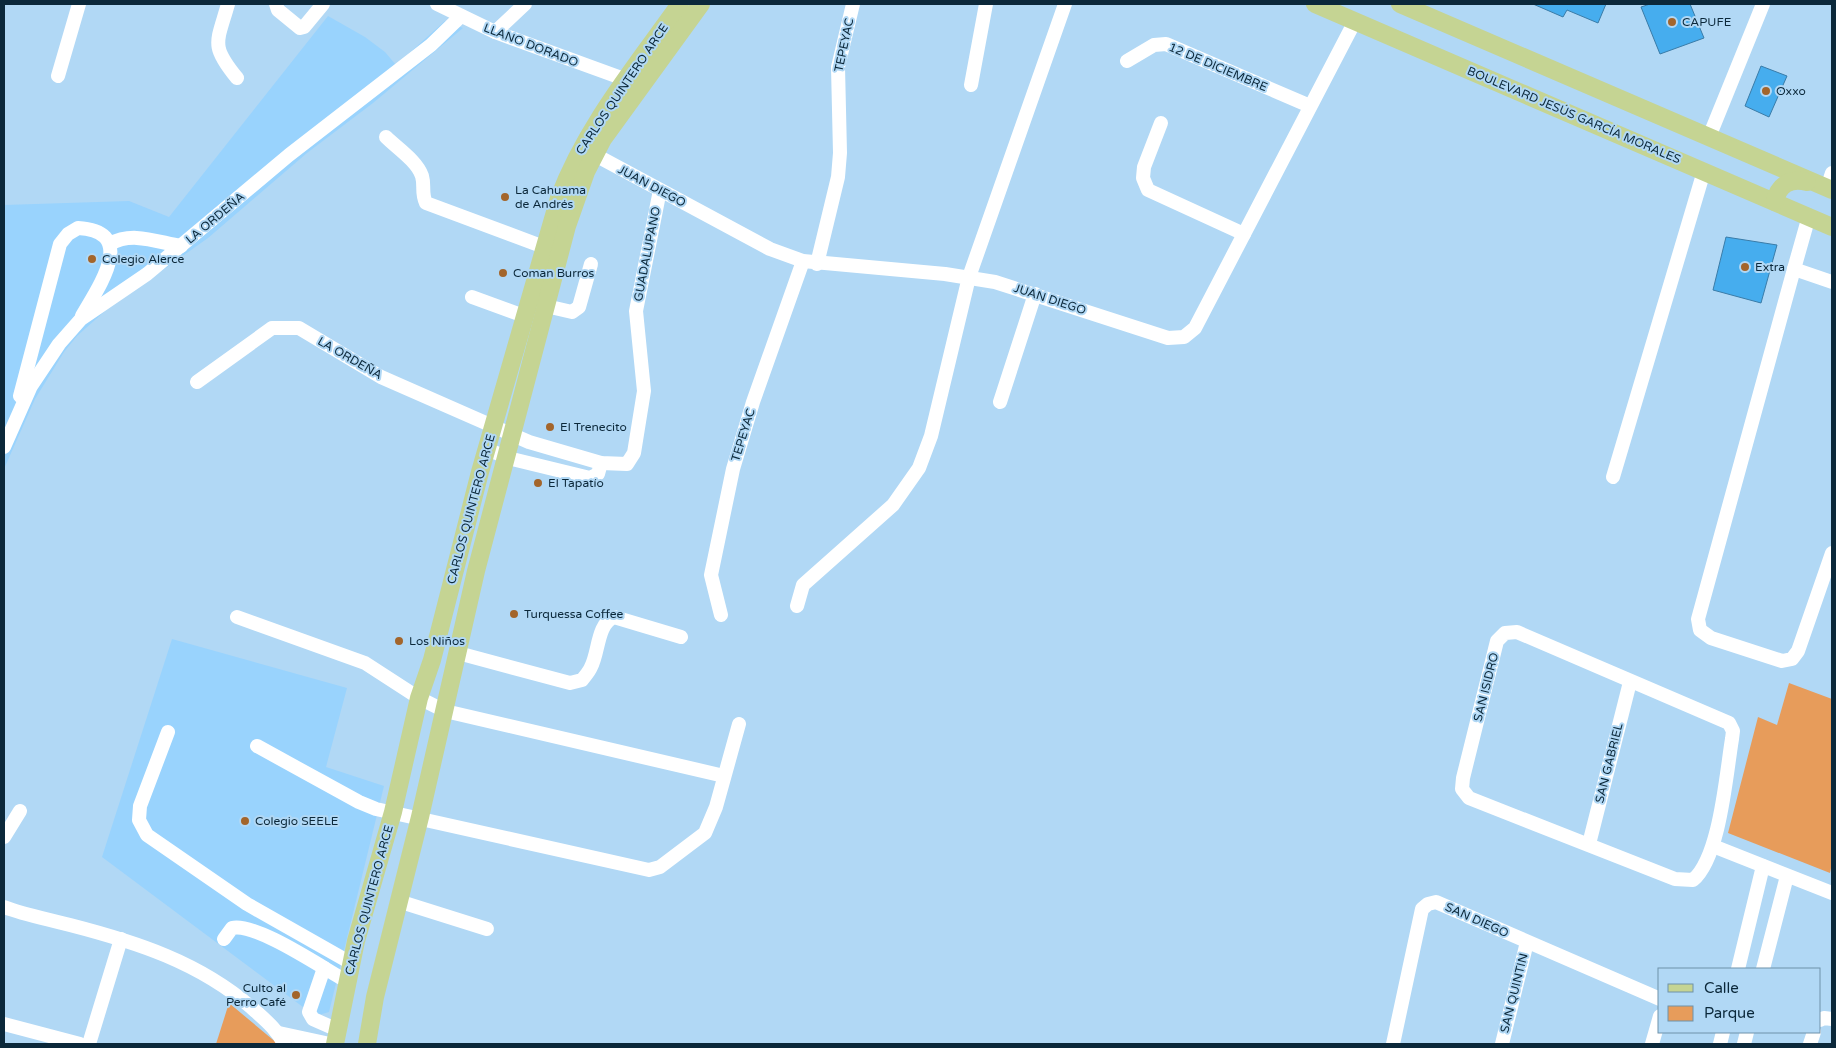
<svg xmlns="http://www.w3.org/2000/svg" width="1836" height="1048" font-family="'Varela Round',sans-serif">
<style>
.built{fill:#99d3fd}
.green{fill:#e79c5b}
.building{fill:#46adee;stroke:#3a7ca8}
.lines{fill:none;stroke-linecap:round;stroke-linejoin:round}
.minor{stroke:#fff;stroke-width:14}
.major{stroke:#c5d493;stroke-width:18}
.poi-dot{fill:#a3652b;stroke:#b1d8f5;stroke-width:2}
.labels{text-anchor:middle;stroke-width:4;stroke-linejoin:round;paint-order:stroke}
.poi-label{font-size:12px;fill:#0b283a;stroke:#b1d8f5;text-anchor:start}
.street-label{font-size:12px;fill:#0b283a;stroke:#b1d8f5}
</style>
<rect width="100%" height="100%" fill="#b1d8f5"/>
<g class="built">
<polygon points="328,16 365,37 385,52 396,65 445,21 463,28 373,103 307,153 208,238 105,311 77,336 64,352 35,399 4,469 4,205 129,201 169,217"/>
<polygon points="172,639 347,688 326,767 384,786 329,1012 315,1016 102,857"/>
</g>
<g class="green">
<polygon points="1789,683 1832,699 1832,863 1830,873 1728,833 1758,717 1777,725"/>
<polygon points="229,1003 278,1044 216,1044"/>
</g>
<g class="building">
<polygon points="1533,4 1606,4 1598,23 1567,10 1563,17"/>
<polygon points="1650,4 1690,4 1704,38 1660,54 1641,7"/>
<polygon points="1761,66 1787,76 1769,117 1745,106"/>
<polygon points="1726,237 1777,245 1761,303 1713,290"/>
</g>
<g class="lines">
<g class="minor">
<path d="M228,4C217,43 210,45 237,78"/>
<polyline points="276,4 278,10 300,28 304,27 323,4"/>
<polyline points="437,4 495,32 627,80"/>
<polyline points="495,32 525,4"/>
<polyline points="1127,61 1154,45 1166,44 1310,106"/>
<polyline points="58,76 79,4"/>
<polyline points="971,85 986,4"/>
<polyline points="1161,123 1144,167 1143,178 1148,190 1244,234"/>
<path d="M386,137C397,148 417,161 422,176C425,186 421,193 426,203L544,247"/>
<polyline points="1709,137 1763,4"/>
<polyline points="586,150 770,249 803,261 945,274 995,282 1168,338 1184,337 1195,328 1355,21"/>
<polyline points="1827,188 1832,173"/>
<polyline points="1809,216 1794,269 1832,282"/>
<path d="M110,244C132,231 157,242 181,246"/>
<polyline points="817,264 838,177 840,153 838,67 853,4"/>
<polyline points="1794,269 1698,619 1700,630 1711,638 1782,661 1792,659 1798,651 1832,553"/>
<polyline points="472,297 524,316"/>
<polyline points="546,306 572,312 579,307 591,264"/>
<polyline points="197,382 272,328 299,328 381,377 529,442 601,463 627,464 634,453 644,391 636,311 660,190"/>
<path d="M20,396L60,244L68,234L78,228C139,231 98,288 82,316"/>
<polyline points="1000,402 1035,294"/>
<polyline points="4,447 31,386 59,344 81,319 147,274 289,155 431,45 461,16"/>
<polyline points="486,449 512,459 590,478 598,474 601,463"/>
<polyline points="1613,477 1704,171"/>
<polyline points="797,606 803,585 893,505 919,468 931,436 969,277 1065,4"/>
<polyline points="721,615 711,575 733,469 753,402 803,261"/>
<polyline points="237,617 365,663 419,698 445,711 724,776"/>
<path d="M1517,632L1729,723L1733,731L1732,739C1726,775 1720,857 1693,880L1675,879L1469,798L1462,789L1463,778L1497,641L1505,633Z"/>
<path d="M458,653L570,683L582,680C585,676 589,672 591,667C599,652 597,624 614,617L681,637"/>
<polyline points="168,732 140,806 139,820 147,835 247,904 351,963"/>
<polyline points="257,746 359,802 376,809 649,870 660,867 705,833 716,807 739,724"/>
<polyline points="4,837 20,811"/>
<polyline points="1589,844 1630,682"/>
<polyline points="1713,846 1832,893"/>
<polyline points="398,901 487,929"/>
<path d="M4,907C25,915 48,919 70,925C136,942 199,962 252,1008C264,1019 277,1029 284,1044"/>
<path d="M224,939L232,928C256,922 324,969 348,982"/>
<polyline points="324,968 309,1012 313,1019 338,1030"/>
<polyline points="1738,969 1763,866"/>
<polyline points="1763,969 1787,876"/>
<polyline points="1820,1020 1824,1018 1832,1019"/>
<polyline points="4,1024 80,1044"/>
<polyline points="279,1033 330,1044"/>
<polyline points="89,1044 121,939"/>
<polyline points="1393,1044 1422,909 1428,904 1436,902 1660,999"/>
<polyline points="1502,1044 1527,942"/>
<polyline points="1652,1044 1660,1016"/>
<polyline points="1720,1044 1723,1032"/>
<polyline points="1744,1044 1747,1032"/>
<polyline points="1810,1044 1814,1032"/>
</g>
<g class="major">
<polyline points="1315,4 1832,227"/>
<polyline points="1400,4 1832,190"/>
<path d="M1775,202C1778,184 1791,178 1807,182"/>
<path d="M335,1044L356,941L393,812L419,698L432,660L480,472L559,198C586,126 636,66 680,4"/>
<polyline points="367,1044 375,997 420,817 476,571 567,226 586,172 603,139 701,4"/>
</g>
</g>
<g class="poi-dot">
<circle cx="1672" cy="22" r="5"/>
<circle cx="1766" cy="91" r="5"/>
<circle cx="505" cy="197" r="5"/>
<circle cx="92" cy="259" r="5"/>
<circle cx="1745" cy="267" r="5"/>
<circle cx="503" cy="273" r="5"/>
<circle cx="550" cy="427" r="5"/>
<circle cx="538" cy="483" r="5"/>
<circle cx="514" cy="614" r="5"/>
<circle cx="399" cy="641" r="5"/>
<circle cx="245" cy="821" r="5"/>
<circle cx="296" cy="995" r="5"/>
</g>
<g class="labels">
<g class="poi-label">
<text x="1682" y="26">CAPUFE</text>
<text x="1776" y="95">Oxxo</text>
<text x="515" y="194">La Cahuama<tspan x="515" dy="14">de Andrés</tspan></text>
<text x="102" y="263">Colegio Alerce</text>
<text x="1755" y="271">Extra</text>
<text x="513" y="277">Coman Burros</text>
<text x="560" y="431">El Trenecito</text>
<text x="548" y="487">El Tapatío</text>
<text x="524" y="618">Turquessa Coffee</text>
<text x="409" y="645">Los Niños</text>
<text x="255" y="825">Colegio SEELE</text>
<text x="286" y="992" text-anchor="end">Culto al<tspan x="286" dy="14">Perro Café</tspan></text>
</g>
<g class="street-label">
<text transform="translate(531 45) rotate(21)" y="4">LLANO DORADO</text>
<text transform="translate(844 45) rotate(-78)" y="4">TEPEYAC</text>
<text transform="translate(1218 67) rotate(23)" y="4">12 DE DICIEMBRE</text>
<text transform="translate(622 89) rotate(-56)" y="4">CARLOS QUINTERO ARCE</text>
<text transform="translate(1574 115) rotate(23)" y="4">BOULEVARD JESÚS GARCÍA MORALES</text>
<text transform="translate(652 186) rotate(28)" y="4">JUAN DIEGO</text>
<text transform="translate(215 218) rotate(-40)" y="4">LA ORDEÑA</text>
<text transform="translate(647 254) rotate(-79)" y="4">GUADALUPANO</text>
<text transform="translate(1050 299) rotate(18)" y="4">JUAN DIEGO</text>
<text transform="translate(350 358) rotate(30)" y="4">LA ORDEÑA</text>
<text transform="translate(743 435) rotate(-73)" y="4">TEPEYAC</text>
<text transform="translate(471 509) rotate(-75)" y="4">CARLOS QUINTERO ARCE</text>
<text transform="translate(1486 687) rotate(-76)" y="4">SAN ISIDRO</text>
<text transform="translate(1609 763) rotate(-76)" y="4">SAN GABRIEL</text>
<text transform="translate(369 900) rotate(-75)" y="4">CARLOS QUINTERO ARCE</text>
<text transform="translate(1477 920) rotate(24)" y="4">SAN DIEGO</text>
<text transform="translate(1514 993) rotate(-76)" y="4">SAN QUINTIN</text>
</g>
</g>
<rect width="1836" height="1048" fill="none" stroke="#0b283a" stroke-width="10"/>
<rect x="1658" y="968" width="162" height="65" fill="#b1d8f5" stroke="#6f92aa"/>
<rect x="1668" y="984" width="25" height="8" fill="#c5d493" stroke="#6f92aa"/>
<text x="1704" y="993" font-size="15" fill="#0b283a">Calle</text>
<rect x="1668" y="1006" width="25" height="15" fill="#e79c5b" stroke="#6f92aa"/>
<text x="1704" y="1018" font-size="15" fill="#0b283a">Parque</text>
</svg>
